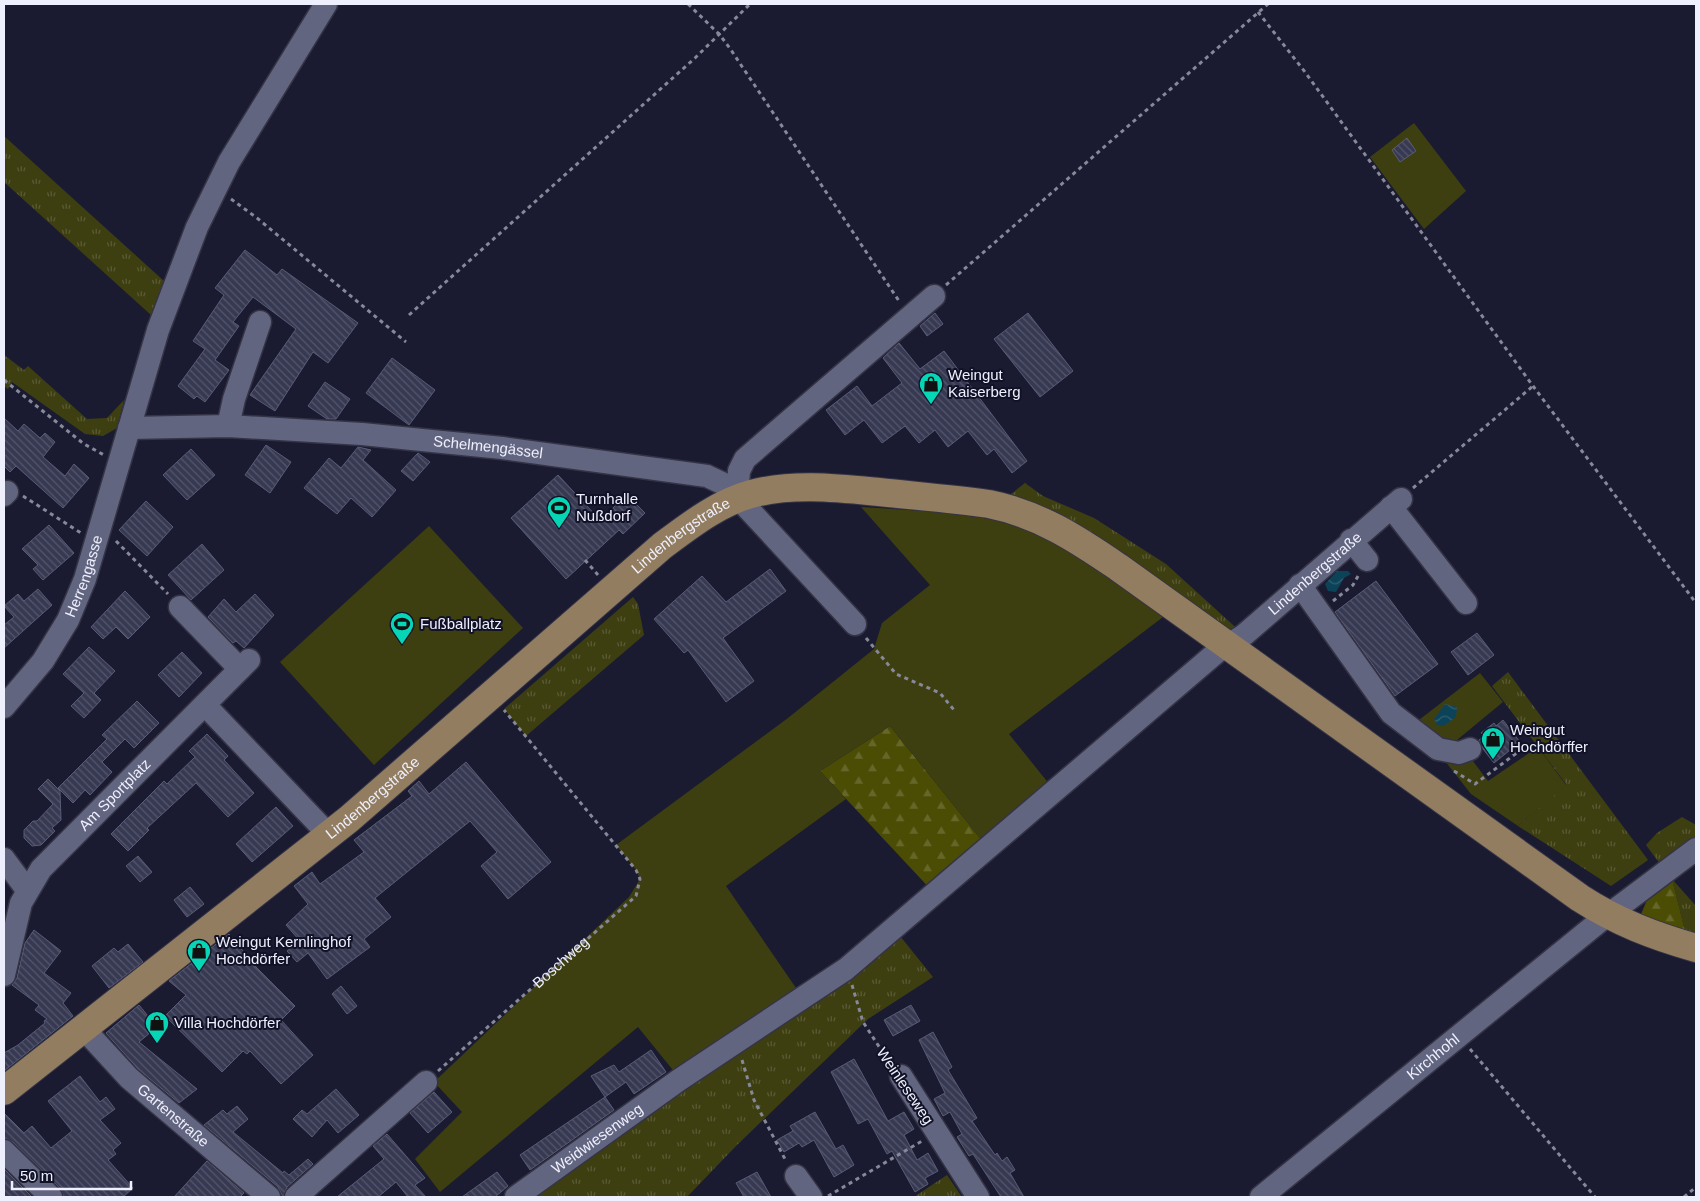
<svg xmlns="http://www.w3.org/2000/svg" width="1700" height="1201" font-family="Helvetica,sans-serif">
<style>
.grass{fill:url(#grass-tufts)}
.forest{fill:url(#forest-firs)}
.garden{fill:#3e3f11}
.water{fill:url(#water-waves)}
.building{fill:url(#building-back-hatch);stroke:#595c76}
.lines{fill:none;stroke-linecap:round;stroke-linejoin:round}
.minor-casing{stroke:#353446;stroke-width:25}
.major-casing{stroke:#353446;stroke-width:30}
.path{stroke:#878899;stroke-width:3;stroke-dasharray:4 4;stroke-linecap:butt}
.minor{stroke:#626580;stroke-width:22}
.major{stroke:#927d61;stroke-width:28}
.labels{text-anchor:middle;stroke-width:4;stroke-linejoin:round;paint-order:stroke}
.poi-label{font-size:15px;fill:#eff0fd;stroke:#111227;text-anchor:start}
.street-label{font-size:15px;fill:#eff0fd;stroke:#111227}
</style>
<defs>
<pattern id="grass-tufts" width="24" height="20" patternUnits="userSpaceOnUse" patternTransform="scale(1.25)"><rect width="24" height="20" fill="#3e3f11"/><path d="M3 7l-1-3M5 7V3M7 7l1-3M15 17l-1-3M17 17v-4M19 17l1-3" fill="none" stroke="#5a5b35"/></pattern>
<pattern id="forest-firs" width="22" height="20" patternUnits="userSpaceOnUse" patternTransform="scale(1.25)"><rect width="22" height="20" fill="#4b4d05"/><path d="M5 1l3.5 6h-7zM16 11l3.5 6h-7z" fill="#65672a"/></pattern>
<pattern id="water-waves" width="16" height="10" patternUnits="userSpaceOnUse" patternTransform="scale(1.25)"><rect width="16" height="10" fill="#0d4358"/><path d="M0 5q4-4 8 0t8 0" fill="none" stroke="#315e71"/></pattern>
<pattern id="building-back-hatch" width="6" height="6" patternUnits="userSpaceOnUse" patternTransform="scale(1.25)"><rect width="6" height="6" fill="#373952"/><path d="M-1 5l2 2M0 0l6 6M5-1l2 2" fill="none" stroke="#54566c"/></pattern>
</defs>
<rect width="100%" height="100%" fill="#1a1b31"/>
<g class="grass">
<polygon points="4,136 164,281 151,315 4,182"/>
<polygon points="4,355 24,370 28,366 87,419 107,418 124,400 117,428 103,436 85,434 12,382 8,389 4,386"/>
<polygon points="1025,483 1043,496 1094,518 1166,564 1244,635 1225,634 1006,498"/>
<polygon points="633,597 638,604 644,635 526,736 504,709"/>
<polygon points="1508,672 1648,860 1611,886 1518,826 1566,784 1492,686"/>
<polygon points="1682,817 1696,825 1696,839 1660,864 1646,845 1657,833"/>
<polygon points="1672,879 1696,906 1696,938 1686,935"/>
<polygon points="896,931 933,977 868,1019 736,1146 687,1197 521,1197"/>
<polygon points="947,1175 962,1197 914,1197"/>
</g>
<g class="forest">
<polygon points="890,726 988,848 935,894 820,771"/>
<polygon points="1672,879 1686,935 1639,919 1647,900"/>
</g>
<g class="garden">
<polygon points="1414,123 1466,191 1424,229 1370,157"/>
<polygon points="861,507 942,512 1004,521 1040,533 1167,614 1009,734 1054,790 988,848 890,726 820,771 846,799 726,886 807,1004 685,1085 638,1027 440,1192 415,1159 462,1112 434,1082 629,897 640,879 636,870 616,845 788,718 874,649 882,623 930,585"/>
<polygon points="429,526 523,628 374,765 280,662"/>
<polygon points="1480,673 1503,702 1457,740 1488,781 1538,747 1566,785 1518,826 1471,794 1415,723"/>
</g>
<g class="water">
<polygon points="1337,571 1348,571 1351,574 1344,578 1336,592 1328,591 1325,584"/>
<polygon points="1445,704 1457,707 1456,717 1444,726 1437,725 1434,719"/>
</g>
<g class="building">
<polygon points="1407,138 1416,151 1400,162 1392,150"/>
<polygon points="245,250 277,275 282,269 358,323 328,363 313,352 275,411 250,395 296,329 253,297 233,322 239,326 215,360 229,370 205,402 197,396 194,399 178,386 205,349 193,341 224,295 215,288"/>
<polygon points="935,313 943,324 927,336 920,326"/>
<polygon points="1028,313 1073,371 1040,397 994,339"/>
<polygon points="899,343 920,369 944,351 1027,461 1012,473 994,449 987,455 968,431 948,447 935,430 919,443 905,426 882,443 864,420 845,435 826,410 857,386 872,406 902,383 883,358"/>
<polygon points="392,358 435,390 409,425 366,393"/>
<polygon points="325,382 350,399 336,419 327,419 308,406"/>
<polygon points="4,418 18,431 24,424 40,438 45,433 55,442 43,457 65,476 74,464 89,478 63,508 16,466 10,472 4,466"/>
<polygon points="266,445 291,462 270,493 245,475"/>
<polygon points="358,447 371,450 363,460 396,490 372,517 351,498 337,514 304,488 329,458 341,468"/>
<polygon points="191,449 215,475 187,500 163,475"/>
<polygon points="418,453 430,462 413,481 401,471"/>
<polygon points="558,475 600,520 627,495 645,513 623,534 619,530 566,579 511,518"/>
<polygon points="146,501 173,527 147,556 119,530"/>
<polygon points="49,525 74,553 43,580 33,569 38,565 22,549"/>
<polygon points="202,544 224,570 191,600 168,575"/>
<polygon points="770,569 786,591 723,638 754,681 726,702 688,650 684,653 654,619 702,576 726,602"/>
<polygon points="1376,581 1438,664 1395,696 1335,612"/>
<polygon points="38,589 52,605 4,648 4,625 14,617 4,606 18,594 24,601"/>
<polygon points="125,591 150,617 128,639 116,627 103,639 91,627"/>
<polygon points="255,594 274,615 244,648 236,641 233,643 208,617 224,599 236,612"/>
<polygon points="1477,633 1494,655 1468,675 1451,652"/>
<polygon points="89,647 115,671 94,693 101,700 84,718 71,706 84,693 63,674"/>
<polygon points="182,652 202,673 179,697 158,675"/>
<polygon points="137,701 159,723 134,748 125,739 102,762 112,772 90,795 85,790 73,803 58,788 107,739 102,735"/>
<polygon points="1503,720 1520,742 1494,763 1483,749 1479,740 1484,736 1481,733 1494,723 1496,726"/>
<polygon points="207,734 228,756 224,760 254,793 228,817 196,783 147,828 149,830 128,851 111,834 164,781 167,784 195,757 189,751"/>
<polygon points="466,762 551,862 508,899 481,866 497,852 470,821 375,898 391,917 364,939 370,947 327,979 308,953 297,962 287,951 300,941 286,925 308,904 294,886 312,872 320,884 364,852 354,840 412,796 408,791 419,781 429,794"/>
<polygon points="48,779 60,791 61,820 52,828 55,831 41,845 32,846 24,838 24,830 33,821 37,821 53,804 38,789"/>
<polygon points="276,807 293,826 252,862 236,844"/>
<polygon points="138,856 152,872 140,882 126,866"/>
<polygon points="190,887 204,904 187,917 174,900"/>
<polygon points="34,930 61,951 44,973 71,993 63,1003 73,1016 4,1071 4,1053 18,1045 45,1023 44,1021 47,1019 35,1010 39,1005 12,985 17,978 25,943"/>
<polygon points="229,934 257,968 295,1006 281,1020 313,1055 281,1084 250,1051 247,1054 243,1051 222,1072 165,1016 186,995 169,981"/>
<polygon points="128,944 143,962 109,988 92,966 114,948 118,952"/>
<polygon points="341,986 357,1006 347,1014 332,994"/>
<polygon points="139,1005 157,1027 139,1042 197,1089 179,1103 138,1069 106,1033"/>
<polygon points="911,1005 920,1021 893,1036 884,1020"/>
<polygon points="933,1032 952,1067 948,1070 977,1118 972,1121 995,1155 997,1153 1002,1161 1007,1157 1015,1170 1010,1173 1024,1197 1001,1197 973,1154 969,1156 957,1137 962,1134 950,1112 943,1116 934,1099 945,1093 919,1040"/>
<polygon points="651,1050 666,1072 634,1094 626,1082 605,1097 591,1076 614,1065 619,1072"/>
<polygon points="854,1059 888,1121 904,1112 914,1129 904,1135 917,1160 928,1153 938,1171 925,1178 928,1184 915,1192 892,1151 887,1154 868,1119 858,1124 831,1072"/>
<polygon points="80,1076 100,1102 106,1097 115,1109 100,1120 121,1143 113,1150 116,1154 108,1160 133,1188 123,1197 64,1197 60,1188 13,1142 4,1138 4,1113 24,1133 32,1126 51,1148 72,1131 48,1101"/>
<polygon points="336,1089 359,1115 338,1133 327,1120 312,1137 293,1119 302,1110 307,1114"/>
<polygon points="434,1092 452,1112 428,1133 410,1113"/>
<polygon points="605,1097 614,1110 530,1170 520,1155"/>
<polygon points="237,1106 248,1119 233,1132 283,1173 284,1171 289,1175 308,1159 313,1164 287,1187 283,1197 278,1187 204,1125 223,1110 227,1114"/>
<polygon points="815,1112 836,1149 843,1145 854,1165 834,1177 814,1140 802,1147 799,1143 784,1152 777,1140 793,1131 790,1126"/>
<polygon points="387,1134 425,1178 415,1185 426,1197 408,1197 396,1182 378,1197 337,1197 384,1159 373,1146"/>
<polygon points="207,1161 244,1193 240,1197 174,1197"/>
<polygon points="4,1169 32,1197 4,1197"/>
<polygon points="497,1172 508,1186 495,1197 462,1197"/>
<polygon points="757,1172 771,1197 744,1197 736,1183"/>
</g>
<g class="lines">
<g class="minor-casing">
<g id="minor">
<polyline points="228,426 234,399 260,322"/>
<path id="s2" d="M129,428L228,426L362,434L502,448L707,476L726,485L855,624"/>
<polyline points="4,495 7,492"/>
<polyline points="737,499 739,471 745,459 934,296"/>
<polyline points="1391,507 1466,603"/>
<polyline points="1351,540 1367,560"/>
<polyline points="1300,585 1391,713 1438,749 1459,753 1470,749"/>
<polyline points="180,607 240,669"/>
<polyline points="205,705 329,835"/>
<path id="s3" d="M4,707L43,661L68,620L85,579L158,330L197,227L229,162L326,4"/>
<polyline points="4,859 27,890"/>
<path id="s4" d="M4,975L21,903L41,869L249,660"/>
<path id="s5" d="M83,1028L129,1078L269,1197"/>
<polyline points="901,1076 978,1197"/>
<polyline points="4,1151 51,1197"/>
<polyline points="796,1176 811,1197"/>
<polyline points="296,1197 426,1082"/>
<path id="s6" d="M516,1197L679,1080L846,969L1217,652L1244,635L1401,499"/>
<path id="s7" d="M1261,1197L1600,921L1696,849"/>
</g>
</g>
<g class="major-casing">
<g id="major">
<path id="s8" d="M4,1091L349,819L662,546C689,526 718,503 751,494C792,483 837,488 879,492C916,496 953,499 989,504C1039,514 1077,539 1118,567L1580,898C1617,922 1654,936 1696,948"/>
</g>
</g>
<g class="path">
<polyline points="688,4 720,35 731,50 899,301"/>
<polyline points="1258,12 1305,72 1533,386 1696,603"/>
<polyline points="231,199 257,218 406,342"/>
<polyline points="946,285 1268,4"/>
<polyline points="409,315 695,58 750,4"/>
<polyline points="4,380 84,444 104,455"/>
<polyline points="1413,488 1533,386"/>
<polyline points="23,496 81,533"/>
<polyline points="116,541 168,594"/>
<polyline points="585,560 598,575"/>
<polyline points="1333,601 1353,585 1358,576"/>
<polyline points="866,638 896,674 940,693 954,710"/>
<polyline points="1454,771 1475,784 1518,752"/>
<polyline points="852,985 863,1022 889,1062"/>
<polyline points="1470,1049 1595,1197"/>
<polyline points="742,1060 754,1100 786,1161"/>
<path id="s1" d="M438,1071L636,896L640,879L636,870L504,710"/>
<polyline points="828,1196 922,1141"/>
<polyline points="1684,1197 1696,1187"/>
</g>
<use href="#minor" class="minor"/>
<use href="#major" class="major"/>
</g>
<defs>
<g id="shop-pin" transform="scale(1.25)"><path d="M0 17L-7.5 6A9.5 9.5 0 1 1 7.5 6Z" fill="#06d5b6" stroke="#111227"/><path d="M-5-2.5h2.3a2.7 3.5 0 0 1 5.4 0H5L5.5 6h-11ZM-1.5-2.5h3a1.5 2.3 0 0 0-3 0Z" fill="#111"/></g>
<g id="stadium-pin" transform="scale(1.25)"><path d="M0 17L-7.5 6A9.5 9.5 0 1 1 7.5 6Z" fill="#06d5b6" stroke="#111227"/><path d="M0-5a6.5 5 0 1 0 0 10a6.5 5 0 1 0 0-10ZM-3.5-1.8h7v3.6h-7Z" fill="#111"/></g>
</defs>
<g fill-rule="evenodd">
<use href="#shop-pin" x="931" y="384"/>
<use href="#stadium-pin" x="559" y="508"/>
<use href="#stadium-pin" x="402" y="624"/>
<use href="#shop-pin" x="1493" y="739"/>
<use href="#shop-pin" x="199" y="951"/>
<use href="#shop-pin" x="157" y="1023"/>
</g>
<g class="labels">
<g class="poi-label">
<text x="948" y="380">Weingut<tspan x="948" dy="17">Kaiserberg</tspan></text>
<text x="576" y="504">Turnhalle<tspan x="576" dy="17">Nußdorf</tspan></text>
<text x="420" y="629">Fußballplatz</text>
<text x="1510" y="735">Weingut<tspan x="1510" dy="17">Hochdörffer</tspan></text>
<text x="216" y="947">Weingut Kernlinghof<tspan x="216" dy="17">Hochdörfer</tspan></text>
<text x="174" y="1028">Villa Hochdörfer</text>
</g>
<g class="street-label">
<text dy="5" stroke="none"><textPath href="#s2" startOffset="360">Schelmengässel</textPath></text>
<text dy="5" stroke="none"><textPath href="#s8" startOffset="876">Lindenbergstraße</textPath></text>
<text dy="5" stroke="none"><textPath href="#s6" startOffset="1015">Lindenbergstraße</textPath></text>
<text dy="5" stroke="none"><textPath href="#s3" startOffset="155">Herrengasse</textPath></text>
<text dy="5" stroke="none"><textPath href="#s4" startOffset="218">Am Sportplatz</textPath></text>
<text dy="5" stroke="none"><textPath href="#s8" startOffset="471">Lindenbergstraße</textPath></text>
<text dy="5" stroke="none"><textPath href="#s1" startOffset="164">Boschweg</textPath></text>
<text dy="5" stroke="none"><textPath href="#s7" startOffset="222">Kirchhohl</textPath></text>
<text transform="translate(905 1086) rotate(56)" y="5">Weinleseweg</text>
<text dy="5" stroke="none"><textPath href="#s5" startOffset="126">Gartenstraße</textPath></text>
<text dy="5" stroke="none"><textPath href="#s6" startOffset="100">Weidwiesenweg</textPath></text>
</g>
</g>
<rect width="1700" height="1201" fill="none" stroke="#eff0fd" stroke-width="10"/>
<path d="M12 1181v8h119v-8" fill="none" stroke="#eff0fd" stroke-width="2.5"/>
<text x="20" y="1181" font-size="15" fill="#eff0fd" stroke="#111227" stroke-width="4" paint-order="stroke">50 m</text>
</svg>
